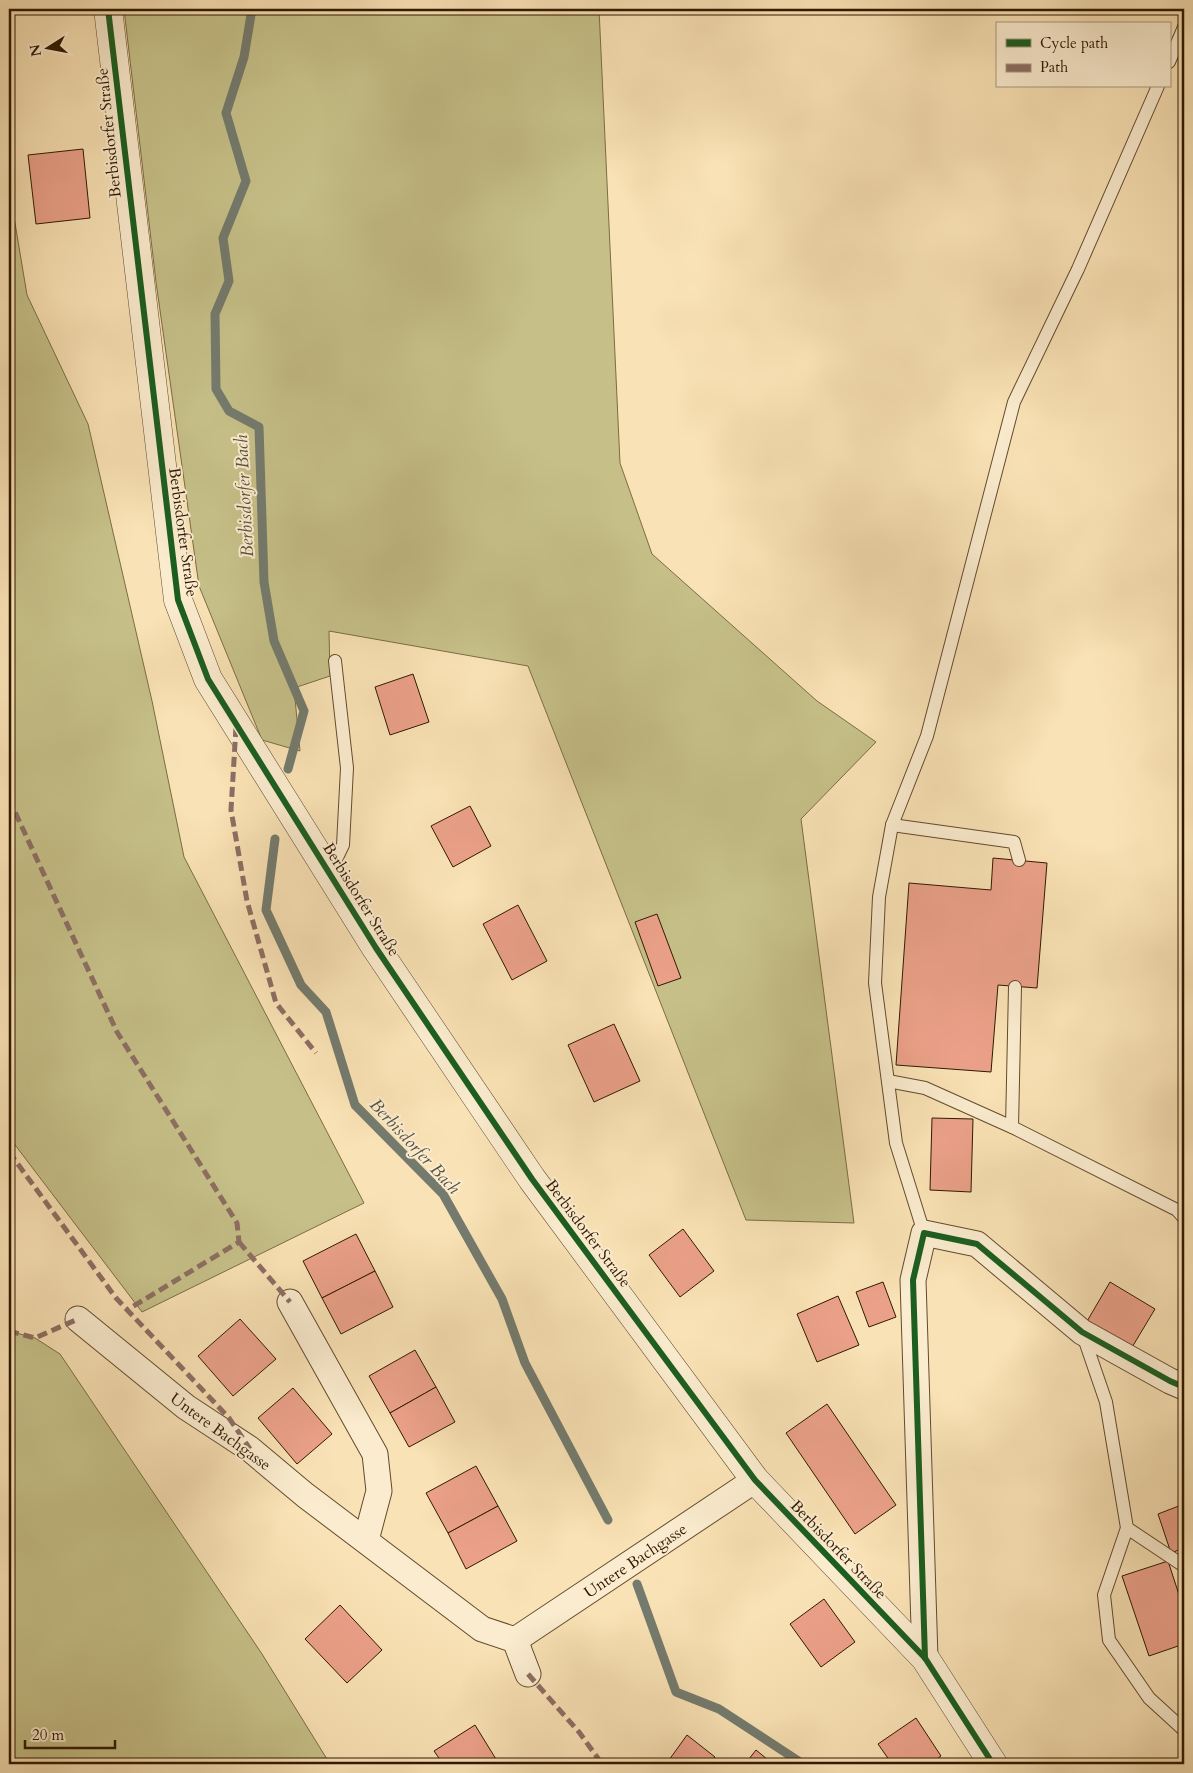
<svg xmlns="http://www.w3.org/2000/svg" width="1193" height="1773" font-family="Cardo,serif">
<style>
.green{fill:#c6c088;stroke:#7b6c44}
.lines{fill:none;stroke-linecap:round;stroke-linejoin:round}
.stream{stroke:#747b6e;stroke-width:9}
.building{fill:#eba189;stroke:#301900}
.service-casing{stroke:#624b2d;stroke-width:14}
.minor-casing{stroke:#624b2d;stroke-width:27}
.tertiary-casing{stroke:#624b2d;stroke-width:29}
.service{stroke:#fbeccf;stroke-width:12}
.minor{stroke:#fbeccf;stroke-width:25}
.tertiary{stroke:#fbeccf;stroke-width:28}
.quiet{stroke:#8d6e63;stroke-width:5;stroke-dasharray:10 5;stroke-linecap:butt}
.cycleway-casing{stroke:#fbeccf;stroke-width:9}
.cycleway{stroke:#1b5e20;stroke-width:6}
.labels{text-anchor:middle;stroke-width:4;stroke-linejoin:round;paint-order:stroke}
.street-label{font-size:16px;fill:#301900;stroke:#fbeccf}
.water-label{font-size:18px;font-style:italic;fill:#585240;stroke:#fbeccf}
</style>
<rect width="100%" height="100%" fill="#f9e2b5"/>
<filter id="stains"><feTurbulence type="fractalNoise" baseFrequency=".004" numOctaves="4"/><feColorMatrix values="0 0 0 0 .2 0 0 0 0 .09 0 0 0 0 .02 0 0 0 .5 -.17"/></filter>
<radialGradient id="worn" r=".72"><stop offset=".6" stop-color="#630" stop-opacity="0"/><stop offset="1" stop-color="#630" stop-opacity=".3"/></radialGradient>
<g class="green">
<polygon points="124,9 599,9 620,463 652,554 817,701 876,742 801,819 854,1223 746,1220 528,666 329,631 330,676 294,688 300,751 262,740 199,586 156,282"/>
<polygon points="9,187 27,295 88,424 152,701 184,857 364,1203 142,1312 9,1137"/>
<polygon points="9,1331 35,1338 60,1354 262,1654 330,1764 9,1764"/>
</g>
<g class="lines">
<g class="stream">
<polyline points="252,9 244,57 226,113 246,181 223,238 229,281 215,314 216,389 229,411 259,427 264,582 274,641 304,711 288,769"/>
<polyline points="275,839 266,910 301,985 326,1012 355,1105 443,1194 502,1299 525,1363 608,1520"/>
<polyline points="637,1584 676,1692 719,1709 803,1764"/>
</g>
</g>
<g class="building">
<polygon points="83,149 90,218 36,224 28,155"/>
<polygon points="413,674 429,722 390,735 375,687"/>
<polygon points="470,806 491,846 453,867 431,826"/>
<polygon points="993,858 1047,863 1037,988 998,985 991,1072 896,1065 909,883 991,890"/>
<polygon points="518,905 547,961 512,980 483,924"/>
<polygon points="657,914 681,978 658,986 635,922"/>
<polygon points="614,1024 640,1081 594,1102 568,1045"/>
<polygon points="932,1118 973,1119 971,1192 930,1190"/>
<polygon points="683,1229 714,1271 680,1297 649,1255"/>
<polygon points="356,1234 375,1271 322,1298 303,1261"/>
<polygon points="375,1271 393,1307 341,1334 322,1298"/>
<polygon points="883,1282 896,1317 869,1327 856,1292"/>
<polygon points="1110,1282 1155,1309 1131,1349 1086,1323"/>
<polygon points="838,1296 859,1345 817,1362 797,1314"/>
<polygon points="240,1319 276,1359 233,1396 198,1356"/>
<polygon points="415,1350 436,1387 390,1413 369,1376"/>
<polygon points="436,1387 455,1422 409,1447 390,1413"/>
<polygon points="293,1388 332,1434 297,1464 258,1418"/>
<polygon points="827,1404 896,1505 855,1534 786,1433"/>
<polygon points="476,1466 498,1506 448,1533 426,1493"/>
<polygon points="1184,1504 1184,1548 1171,1553 1158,1514"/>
<polygon points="498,1506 517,1541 466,1569 448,1533"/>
<polygon points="1168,1561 1184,1610 1184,1644 1149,1656 1122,1576"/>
<polygon points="824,1599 855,1642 821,1667 790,1624"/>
<polygon points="340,1605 382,1650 347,1683 305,1639"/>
<polygon points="916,1718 941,1756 930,1764 892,1764 878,1744"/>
<polygon points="475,1725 499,1764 443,1764 434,1751"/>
<polygon points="687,1735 715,1757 709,1764 675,1764 669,1760"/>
<polygon points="756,1750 773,1764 745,1764"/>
</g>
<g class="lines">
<g class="service-casing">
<g id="service">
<polyline points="1169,62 1184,27"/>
<polyline points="892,825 1014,842 1019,860"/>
<polyline points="330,872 343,845 347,768 335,661"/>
<polyline points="888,1081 925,1088 1012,1127 1177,1210 1184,1218"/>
<polyline points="1012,1127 1015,987"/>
<polyline points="924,1233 896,1143 875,983 879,897 892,825 927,736 1014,402 1078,269 1158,86"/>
<polyline points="1083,1335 1106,1402 1127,1528 1184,1566"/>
<polyline points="1127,1528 1104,1595 1109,1640 1149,1698 1184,1730"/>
</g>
</g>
<g class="minor-casing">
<g id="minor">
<polyline points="290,1302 375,1454 379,1491 366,1540"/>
<polyline points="78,1319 186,1407 250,1449 305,1495 482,1629 515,1640 528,1674"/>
<polyline points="515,1640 755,1480"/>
<polyline points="925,1658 913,1280 924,1233 977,1244 1082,1332 1170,1381 1184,1387"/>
</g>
</g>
<g class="tertiary-casing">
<polyline id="tertiary" points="108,9 178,600 208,679 376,948 532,1179 755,1480 925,1658 993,1764"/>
</g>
<use href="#service" class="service"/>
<use href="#minor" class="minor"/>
<use href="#tertiary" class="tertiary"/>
<g class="quiet">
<polyline points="236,727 231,810 247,901 276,1003 316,1053"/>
<polyline points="9,799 117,1032 237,1223 239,1242 127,1310"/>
<polyline points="9,1152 116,1298 229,1418 250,1449"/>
<polyline points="239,1242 290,1302"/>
<polyline points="9,1331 35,1338 78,1319"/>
<polyline points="528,1674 579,1732 602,1764"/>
</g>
<g class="cycleway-casing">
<g id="cycleway">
<polyline points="108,9 178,600 208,679 376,948 532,1179 755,1480 925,1658 993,1764"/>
<polyline points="925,1658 913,1280 924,1233 977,1244 1082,1332 1170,1381 1184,1387"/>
</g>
</g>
<use href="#cycleway" class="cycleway"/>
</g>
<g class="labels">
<g class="street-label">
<text transform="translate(108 133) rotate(-96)" y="6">Berbisdorfer Straße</text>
<text transform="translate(184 532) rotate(82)" y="6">Berbisdorfer Straße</text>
<text transform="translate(362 899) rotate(58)" y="6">Berbisdorfer Straße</text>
<text transform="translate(589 1233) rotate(53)" y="6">Berbisdorfer Straße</text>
<text transform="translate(221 1431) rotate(36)" y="6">Untere Bachgasse</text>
<text transform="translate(839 1549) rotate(46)" y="6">Berbisdorfer Straße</text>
<text transform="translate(635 1560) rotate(-34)" y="6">Untere Bachgasse</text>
</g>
<g class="water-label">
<text transform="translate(244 496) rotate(-93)" y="6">Berbisdorfer Bach</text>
<text transform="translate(415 1146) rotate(47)" y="6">Berbisdorfer Bach</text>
</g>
</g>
<rect width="1193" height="1773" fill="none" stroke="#f9e2b5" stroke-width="30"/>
<rect x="10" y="10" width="1173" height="1753" fill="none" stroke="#301900" stroke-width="2.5"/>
<rect x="15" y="15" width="1163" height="1743" fill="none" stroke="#301900"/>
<rect x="996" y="22" width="175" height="65" fill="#fbeccf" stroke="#aa987c"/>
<rect x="1006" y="39" width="25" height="8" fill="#1b5e20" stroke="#aa987c"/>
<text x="1040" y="48" font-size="15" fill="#301900">Cycle path</text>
<rect x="1006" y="64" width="25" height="8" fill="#8d6e63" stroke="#aa987c"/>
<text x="1040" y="72" font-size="15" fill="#301900">Path</text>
<g transform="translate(48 48) rotate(259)" stroke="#fbeccf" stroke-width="4" paint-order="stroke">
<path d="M0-4L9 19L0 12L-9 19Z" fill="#301900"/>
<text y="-8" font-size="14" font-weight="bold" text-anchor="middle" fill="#301900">N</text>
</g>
<path d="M25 1740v8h90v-8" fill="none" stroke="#301900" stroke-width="2.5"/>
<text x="32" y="1740" font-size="15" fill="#301900" stroke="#fbeccf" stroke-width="4" paint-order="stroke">20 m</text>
<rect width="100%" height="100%" filter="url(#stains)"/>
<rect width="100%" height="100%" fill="url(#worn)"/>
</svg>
